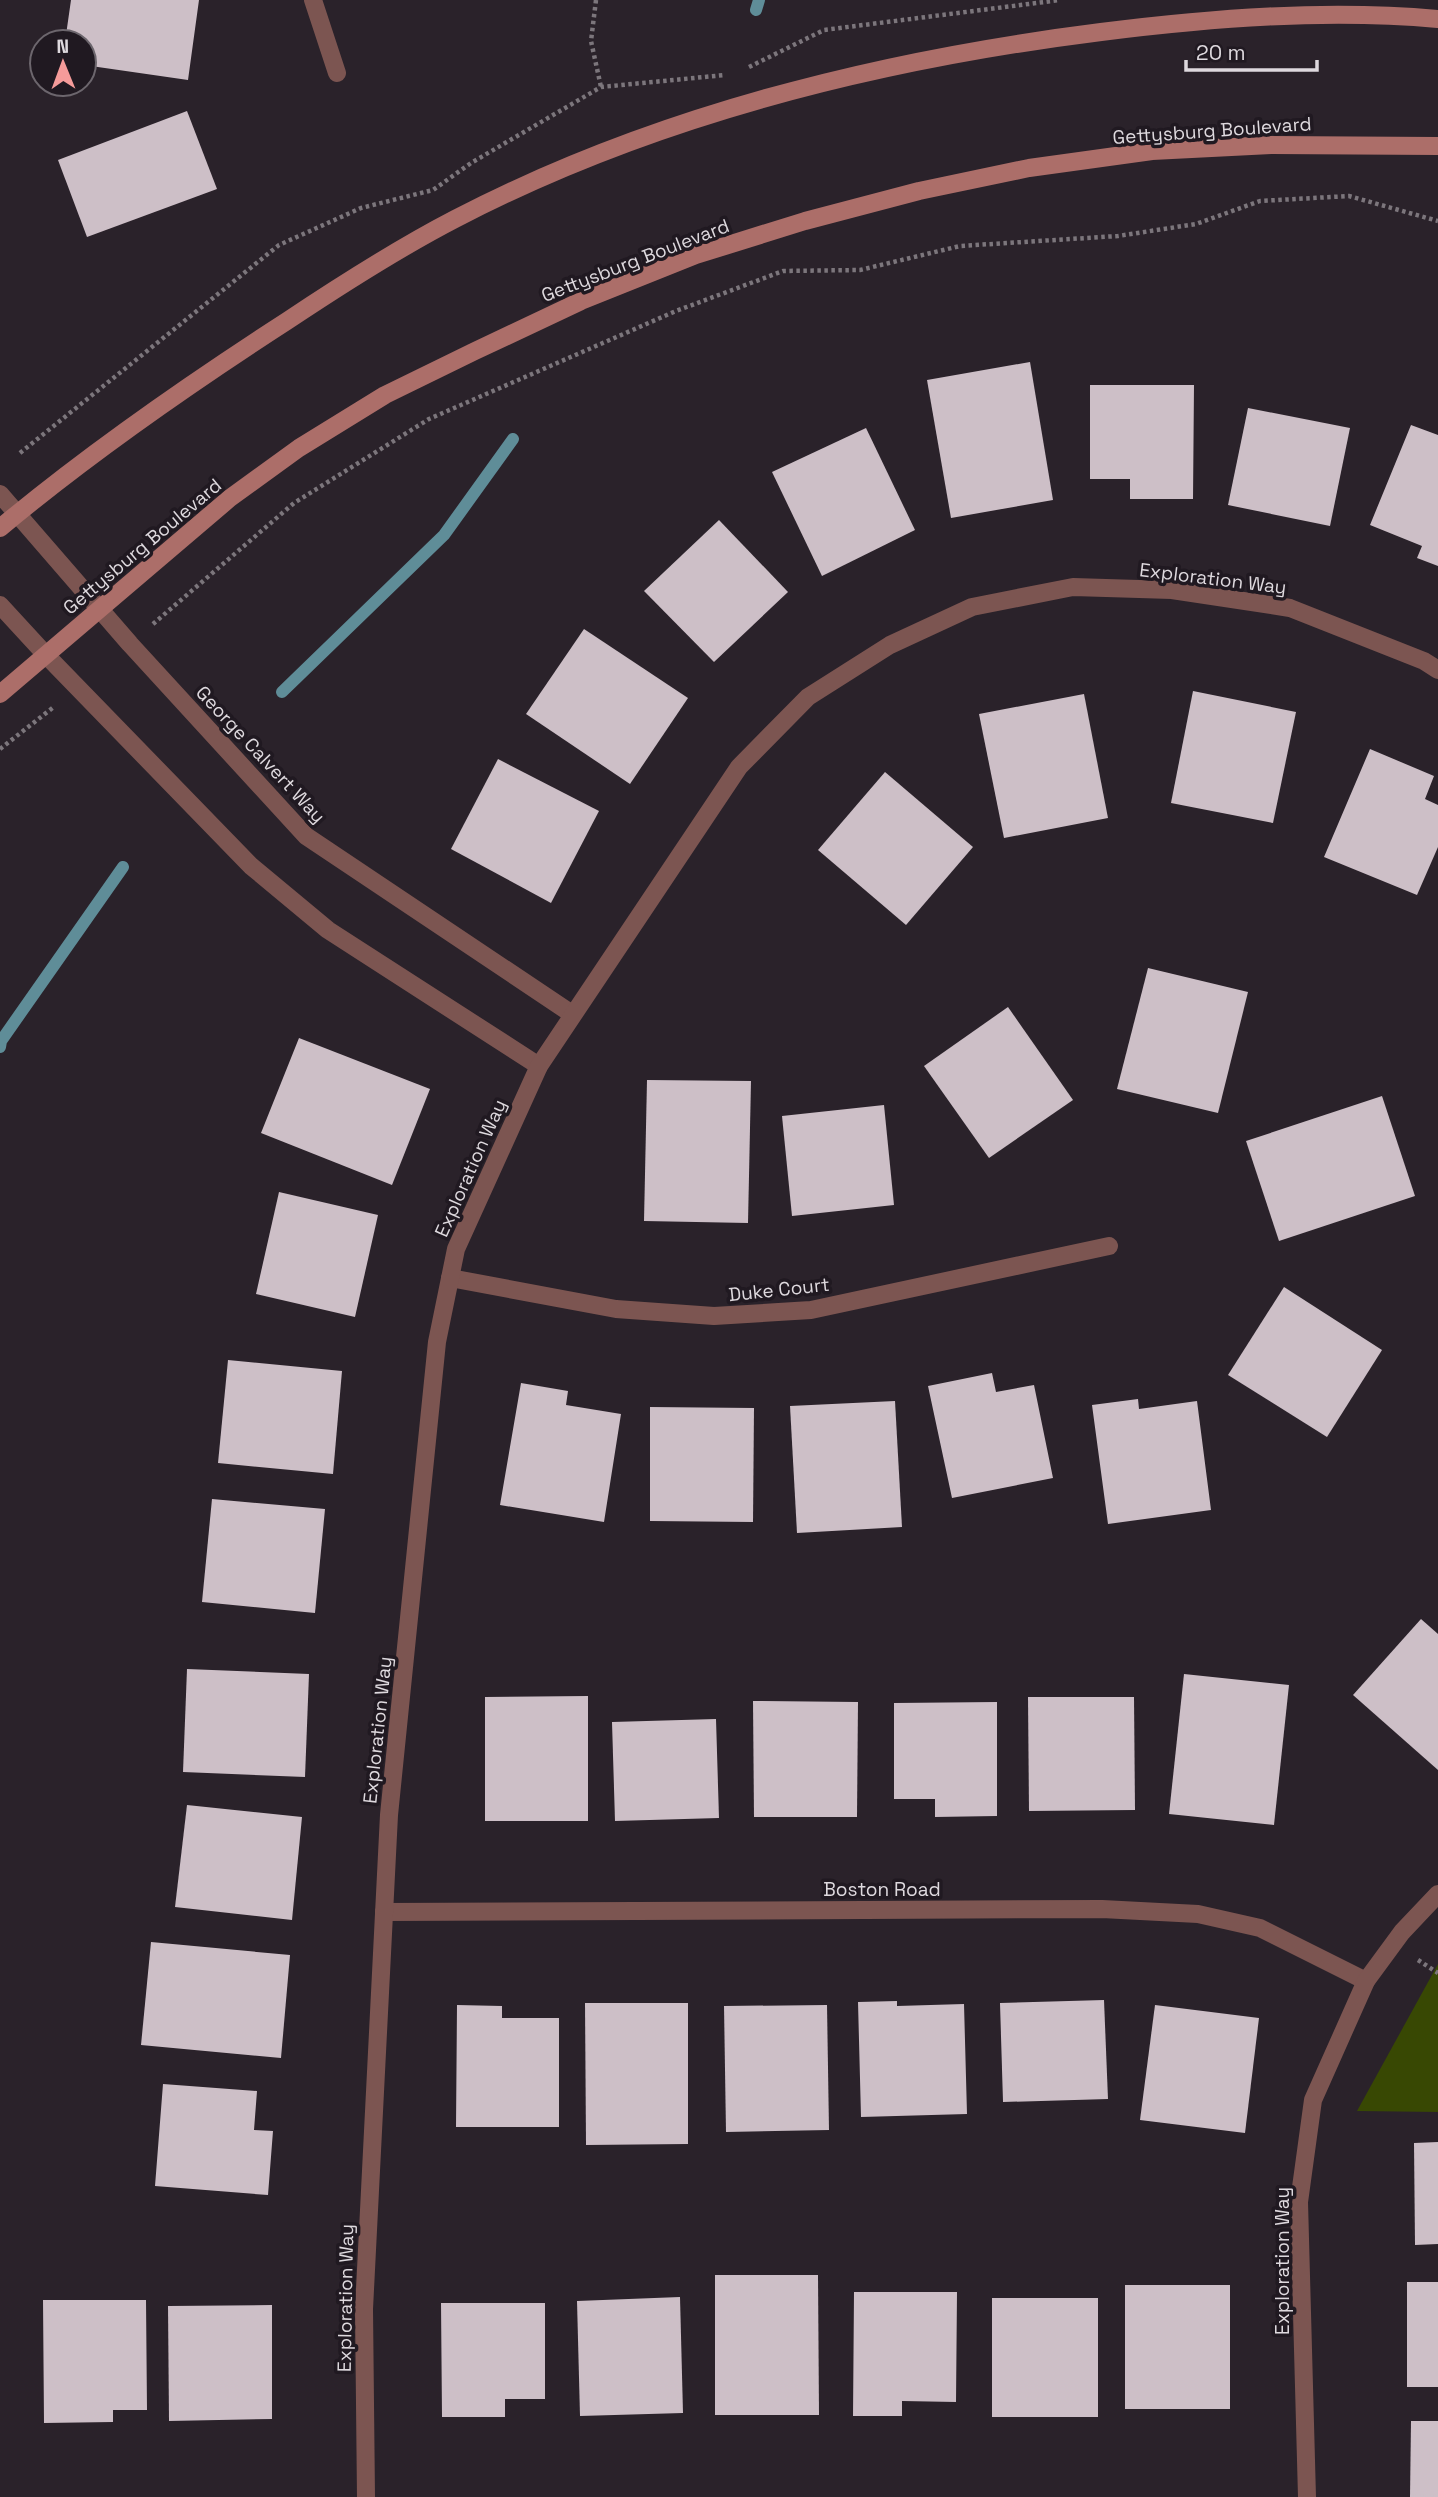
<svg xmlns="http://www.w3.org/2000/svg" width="1438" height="2497" font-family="'Space Grotesk',sans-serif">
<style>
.green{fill:#384803}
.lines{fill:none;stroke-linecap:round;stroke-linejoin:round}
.stream{stroke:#5f8d98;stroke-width:12}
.building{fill:#cdbfc7}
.path{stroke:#7c767c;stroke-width:4.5;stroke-dasharray:3.5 3.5;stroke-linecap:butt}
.street{stroke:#7c5551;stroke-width:18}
.secondary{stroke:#ac6e69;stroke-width:18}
.labels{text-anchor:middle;stroke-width:7;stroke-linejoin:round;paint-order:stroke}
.street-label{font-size:19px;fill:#ded9de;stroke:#201921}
</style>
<rect width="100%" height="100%" fill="#2a222a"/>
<polygon class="green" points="1438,1964 1438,2112 1357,2111"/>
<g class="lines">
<g class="stream">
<polyline points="756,10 759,0"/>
<polyline points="282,692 444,535 513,439"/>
<polyline points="0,1047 1,1041 123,867"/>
</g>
</g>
<g class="building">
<polygon points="71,0 199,0 188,80 84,65 84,42 65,42"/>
<polygon points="187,111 217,189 87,237 58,160"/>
<polygon points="1030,362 1053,500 951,518 927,380"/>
<polygon points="1090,385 1194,385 1193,499 1130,499 1130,479 1090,479"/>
<polygon points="1248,408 1350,428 1330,526 1228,505"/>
<polygon points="1411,425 1438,435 1438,566 1417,558 1422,546 1370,525"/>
<polygon points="866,428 915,530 822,576 772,472"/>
<polygon points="719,520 788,592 714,662 644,591"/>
<polygon points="584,629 688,698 630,784 526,714"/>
<polygon points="1193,691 1296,712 1273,823 1171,803"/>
<polygon points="1084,694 1108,818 1004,838 979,714"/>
<polygon points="1370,749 1434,776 1425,799 1438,805 1438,847 1417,895 1324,857"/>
<polygon points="498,759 599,811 551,903 451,849"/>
<polygon points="885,772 973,847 906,925 818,850"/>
<polygon points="1148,968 1248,992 1218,1113 1117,1089"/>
<polygon points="1008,1007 1073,1100 989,1158 924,1066"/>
<polygon points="299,1038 430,1089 392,1185 261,1133"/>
<polygon points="647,1080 751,1081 748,1223 644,1221"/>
<polygon points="1382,1096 1415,1196 1279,1241 1246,1141"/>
<polygon points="884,1105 894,1205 792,1216 782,1116"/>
<polygon points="279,1192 378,1215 355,1317 256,1294"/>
<polygon points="1284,1287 1382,1350 1327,1437 1228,1375"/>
<polygon points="228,1360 342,1371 333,1474 218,1463"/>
<polygon points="992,1373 996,1392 1034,1385 1053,1478 952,1498 928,1386"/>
<polygon points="521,1383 568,1391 566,1405 621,1414 604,1522 500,1505"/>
<polygon points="1138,1399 1139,1409 1197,1401 1211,1510 1108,1524 1092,1405"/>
<polygon points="895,1401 902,1527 797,1533 790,1406"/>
<polygon points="650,1407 754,1408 753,1522 650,1521"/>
<polygon points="212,1499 325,1509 315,1613 202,1602"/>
<polygon points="1421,1619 1438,1634 1438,1770 1353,1695"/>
<polygon points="187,1669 309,1674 305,1777 183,1772"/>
<polygon points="1184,1674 1289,1685 1274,1825 1169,1814"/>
<polygon points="588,1696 588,1821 485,1821 485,1697"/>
<polygon points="1028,1697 1134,1697 1135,1810 1029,1811"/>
<polygon points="753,1701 858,1702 857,1817 754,1817"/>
<polygon points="997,1702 997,1816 935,1817 935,1799 894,1799 894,1703"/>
<polygon points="716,1719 719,1818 615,1821 612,1722"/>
<polygon points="187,1805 302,1817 292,1920 175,1907"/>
<polygon points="151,1942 290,1955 281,2058 141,2045"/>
<polygon points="1104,2000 1108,2099 1003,2102 1000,2003"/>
<polygon points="897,2001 897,2006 964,2004 967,2114 861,2117 858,2002"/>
<polygon points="585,2003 688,2003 688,2144 586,2145"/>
<polygon points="457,2005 502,2006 502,2018 559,2018 559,2127 456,2127"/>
<polygon points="827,2005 829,2130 726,2132 724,2006"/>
<polygon points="1155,2005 1259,2018 1245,2133 1140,2120"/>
<polygon points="163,2084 257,2091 254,2130 273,2131 268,2195 155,2186"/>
<polygon points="1438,2142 1438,2244 1415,2245 1414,2143"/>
<polygon points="715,2275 818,2275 819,2415 715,2415"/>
<rect x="1407" y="2282" width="31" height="105"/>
<rect x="1125" y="2285" width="105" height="124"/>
<polygon points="854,2292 957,2292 956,2402 902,2401 902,2416 853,2416"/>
<polygon points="680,2297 683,2413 580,2416 577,2301"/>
<rect x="992" y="2298" width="106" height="119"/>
<polygon points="43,2300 146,2300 147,2410 113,2410 113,2422 44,2423"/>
<polygon points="441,2303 545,2303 545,2399 505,2399 505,2417 442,2417"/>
<polygon points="272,2305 272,2419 169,2421 168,2306"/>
<polygon points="1411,2421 1438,2421 1438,2497 1410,2497"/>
</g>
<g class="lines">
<g class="path">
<polyline points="596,0 591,41 601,87"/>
<polyline points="749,67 824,30 1060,0"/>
<polyline points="20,453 279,245 361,208 433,190 471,163 601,87 725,75"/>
<polyline points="153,624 294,503 429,419 676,311 783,271 860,270 960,246 1118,236 1196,224 1260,201 1349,196 1438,221"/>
<polyline points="0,749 55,706"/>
<polyline points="1418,1960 1438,1973"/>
</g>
<g class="street">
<polyline points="313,0 337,73"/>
<polyline points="0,494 130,644 306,836 572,1014"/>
<polyline points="0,605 46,655 251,866 328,930 539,1066"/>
<polyline points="450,1278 616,1309 714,1316 811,1310 1109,1246"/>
<polyline points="384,1912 1102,1909 1198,1914 1260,1928 1366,1981"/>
<polyline points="366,2497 364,2309 389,1815 437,1342 456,1249 539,1066 739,767 808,697 890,645 972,607 1073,587 1172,590 1290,608 1424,661 1438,670"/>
<polyline points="1307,2497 1299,2202 1313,2100 1366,1981 1402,1932 1438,1894"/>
</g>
<g class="secondary">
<path d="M0,528C91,452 188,385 287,321C341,285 397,249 455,219C655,115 878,60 1101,32C1212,18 1326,9 1438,19"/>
<polyline points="0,694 230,498 299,448 385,395 475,351 581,301 696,255 805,221 919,191 1029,168 1152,151 1271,145 1438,146"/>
</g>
</g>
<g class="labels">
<g class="street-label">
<text transform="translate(1212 130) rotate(-4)" y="7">Gettysburg Boulevard</text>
<text transform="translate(635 260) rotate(-21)" y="7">Gettysburg Boulevard</text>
<text transform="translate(142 546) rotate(-40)" y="7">Gettysburg Boulevard</text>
<text transform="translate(1213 578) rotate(7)" y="7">Exploration Way</text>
<text transform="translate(261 754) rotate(47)" y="7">George Calvert Way</text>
<text transform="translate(470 1168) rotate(-66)" y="7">Exploration Way</text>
<text transform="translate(779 1289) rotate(-6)" y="7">Duke Court</text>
<text transform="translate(377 1730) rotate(-84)" y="7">Exploration Way</text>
<text x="882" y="1896">Boston Road</text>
<text transform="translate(1282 2261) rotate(-90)" y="7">Exploration Way</text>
<text transform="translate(345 2298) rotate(-89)" y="7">Exploration Way</text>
</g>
</g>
<g transform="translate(63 63) rotate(359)"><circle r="33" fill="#201921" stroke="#6c666d" stroke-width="2"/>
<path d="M0-5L12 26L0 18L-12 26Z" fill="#f59b9a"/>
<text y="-10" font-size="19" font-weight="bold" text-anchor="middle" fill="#ded9de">N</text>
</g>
<path d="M1186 60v10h131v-10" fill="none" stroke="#ded9de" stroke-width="3.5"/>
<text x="1196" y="60" font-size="21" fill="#ded9de" stroke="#201921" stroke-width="5" paint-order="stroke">20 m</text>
</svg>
